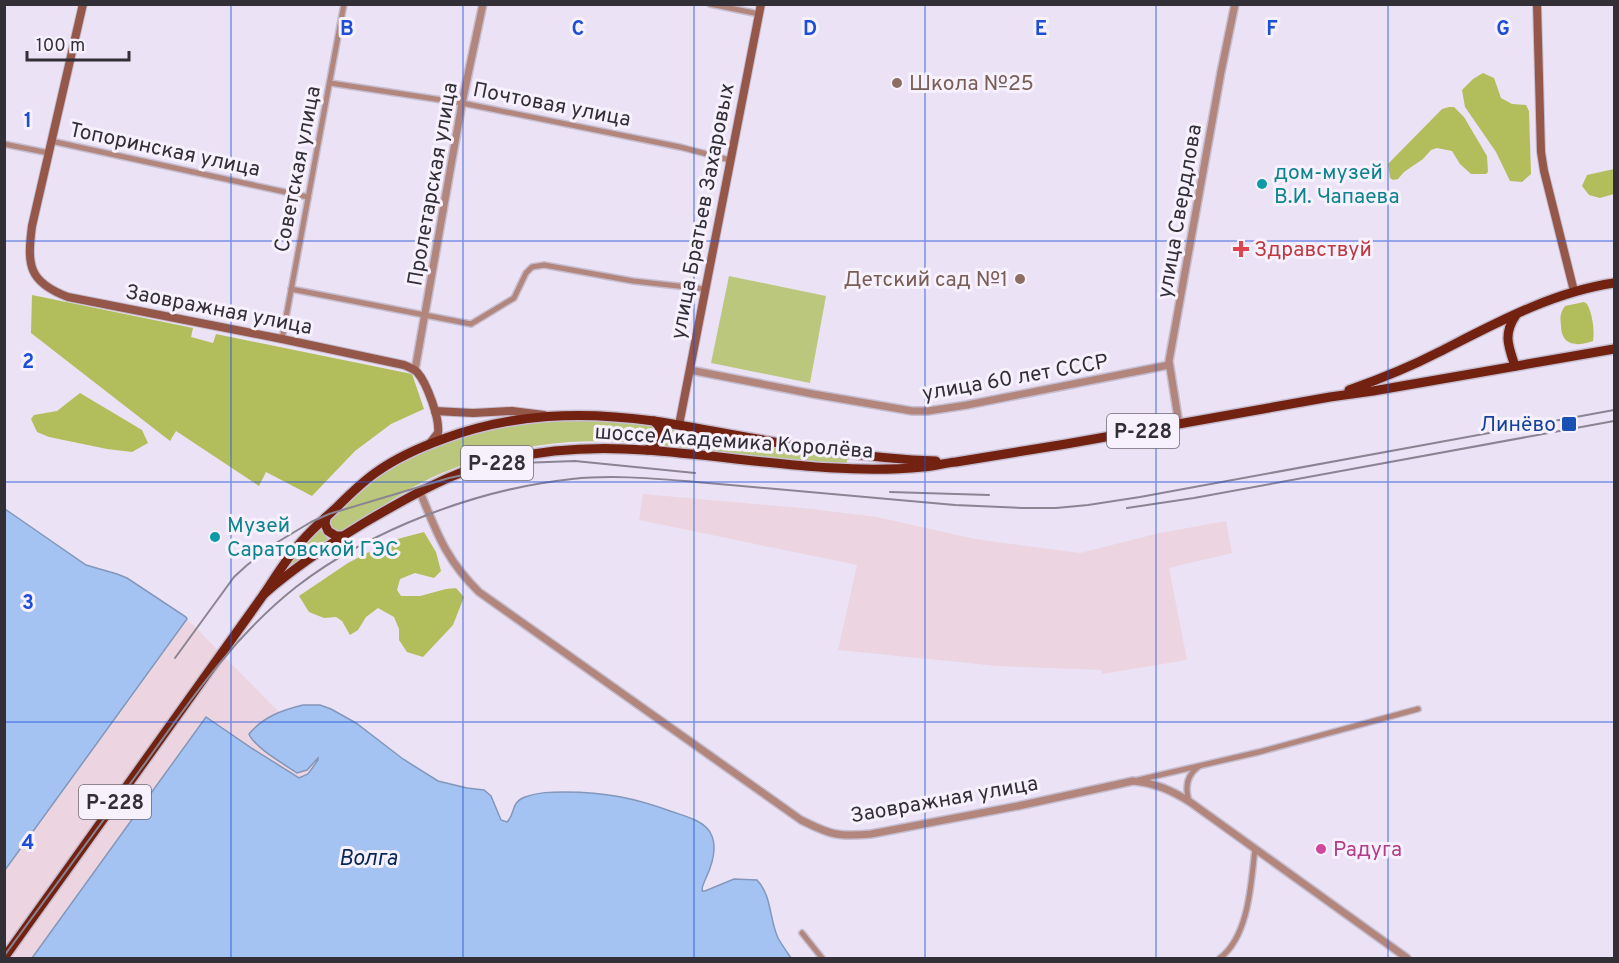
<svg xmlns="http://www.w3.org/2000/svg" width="1619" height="963" font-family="Overpass,sans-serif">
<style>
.industrial{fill:#ecd5e1}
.green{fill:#bcc77e}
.forest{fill:#b2be5b}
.water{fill:#a4c3f2;stroke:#8297ba;stroke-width:1.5}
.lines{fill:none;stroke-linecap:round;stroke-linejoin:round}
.minor-casing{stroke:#c6bed0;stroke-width:8}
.tertiary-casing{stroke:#c6bed0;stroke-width:10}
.secondary-casing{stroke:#c6bed0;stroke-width:10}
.trunk-casing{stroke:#c6bed0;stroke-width:12}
.minor{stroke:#b2867c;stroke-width:5}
.tertiary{stroke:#b2867c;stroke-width:7}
.secondary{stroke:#945749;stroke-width:8}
.trunk{stroke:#732212;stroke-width:9}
.rail{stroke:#8b8492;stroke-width:2}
.grid{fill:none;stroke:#1d4ed8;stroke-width:1.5;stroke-opacity:0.55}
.education-dot{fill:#8d6e63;stroke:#f6f1fd;stroke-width:2}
.culture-dot{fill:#0f9aa8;stroke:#f6f1fd;stroke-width:2}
.health-dot{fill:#e0444e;stroke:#f6f1fd;stroke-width:2}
.transit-dot{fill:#1a4fb4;stroke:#f6f1fd;stroke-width:2}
.hotel-dot{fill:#d1479c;stroke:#f6f1fd;stroke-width:2}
.labels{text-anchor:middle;stroke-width:6;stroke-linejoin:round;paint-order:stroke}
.shield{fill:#f6f1fd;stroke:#6e6972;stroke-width:1.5}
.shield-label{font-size:20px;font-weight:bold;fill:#332f37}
.education-label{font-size:21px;fill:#785e54;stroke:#f6f1fd;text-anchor:start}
.street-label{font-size:21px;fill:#332f37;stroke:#f6f1fd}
.culture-label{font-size:21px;fill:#0d838f;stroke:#f6f1fd;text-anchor:start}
.health-label{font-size:21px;fill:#be3a42;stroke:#f6f1fd;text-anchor:start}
.transit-label{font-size:21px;fill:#164399;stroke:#f6f1fd;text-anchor:end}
.hotel-label{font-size:21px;fill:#b23c85;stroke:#f6f1fd;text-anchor:start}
.water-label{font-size:22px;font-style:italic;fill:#062756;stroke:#f6f1fd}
.grid-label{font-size:20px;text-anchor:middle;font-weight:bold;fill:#1d4ed8;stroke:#f6f1fd;stroke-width:6;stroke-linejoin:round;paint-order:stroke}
</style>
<rect width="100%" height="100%" fill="#ebe2f6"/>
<g class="industrial">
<polygon points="643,494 812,509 877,517 975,539 1080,553 1155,534 1226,521 1232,553 1169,568 1187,660 1102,674 1101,670 998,666 838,650 857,565 639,520"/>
<polygon points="187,619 279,712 267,718 250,738 287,766 307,770 318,757 318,760 308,774 299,778 253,749 206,717 32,958 5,958 5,870"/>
</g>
<g class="green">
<polygon points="729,276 826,296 810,383 711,363"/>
<path d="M567,419H601L651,426L655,429C656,437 656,440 648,443C622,442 596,440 570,442C526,445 483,456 442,473C407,488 375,511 344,532C335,533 333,531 329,523L333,515L385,472L416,454L450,439L517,422Z"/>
<polygon points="667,427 848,458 846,465 757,459 656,449 665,436"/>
<polygon points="318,527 329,540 276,580 303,544"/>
</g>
<g class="forest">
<polygon points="1483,73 1494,78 1501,98 1512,104 1526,105 1529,111 1531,174 1522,182 1510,181 1496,152 1465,107 1462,90 1473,79"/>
<polygon points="1449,107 1454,107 1464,117 1487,156 1488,172 1486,174 1471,174 1460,164 1452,151 1437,148 1431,150 1423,159 1404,172 1398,179 1393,180 1390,178 1388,164 1442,109"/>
<polygon points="1614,169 1614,194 1600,198 1589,195 1582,186 1587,175"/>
<polygon points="32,295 193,328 191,337 213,343 216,334 412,374 424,409 391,424 355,451 312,496 266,472 259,486 176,431 170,441 31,333"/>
<path d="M1584,302L1587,304C1592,312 1595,331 1593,341C1577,347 1561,346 1561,325C1560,317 1560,313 1565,306Z"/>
<polygon points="80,393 142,430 148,443 132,452 107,449 49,437 37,432 31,419 34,415 57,411"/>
<polygon points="424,532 436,552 441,571 434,578 415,573 400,579 397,590 401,596 420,596 446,589 456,588 464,597 453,625 423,657 407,652 399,640 399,629 394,617 378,608 366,617 358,630 350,635 342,621 336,617 324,618 309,612 299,596 348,563 390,541"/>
</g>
<g class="water">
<polygon points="5,509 86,565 117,574 127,578 186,617 187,619 5,870"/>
<path d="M303,705H320L331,709L356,723L403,759L438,781L467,788L484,790L491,796L501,820L507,822C516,813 510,803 525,797C538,792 551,792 565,792C605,792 635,798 673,812C685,816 705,821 711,834C718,848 712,865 706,878C704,883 702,885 702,891H705L734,879L757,880C772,896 769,918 778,938C782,945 787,952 791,958H32L206,717L253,749L299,778L308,774L318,760V758L307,770L297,773C284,764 254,747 249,734C263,717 282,710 303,705Z"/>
</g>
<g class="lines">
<g class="minor-casing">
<g id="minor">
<polyline points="710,4 759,14"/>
<polyline points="330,83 462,103 680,147 730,160"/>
<polyline points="51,141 308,197"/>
<polyline points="4,144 49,153"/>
<polyline points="291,289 471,324 514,298 526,273 532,267 544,265 633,281 705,289"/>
<polyline points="282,339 344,4"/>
<polyline points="1138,780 1259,752 1418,709"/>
<path d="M1189,801C1185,788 1186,776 1198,767"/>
<polyline points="802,933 822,958"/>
<path d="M1220,958C1249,936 1251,883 1255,849"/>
</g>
</g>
<g class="tertiary-casing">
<g id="tertiary">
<polyline points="415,370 462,103 483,4"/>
<polyline points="690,370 813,394 912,411 928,411 967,405 1169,365"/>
<polyline points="1179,424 1169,361 1221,72 1235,4"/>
<path d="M420,492C437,533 446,560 479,592L801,820C831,835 838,837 871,834L1018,806L1133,781C1155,783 1171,790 1190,802L1407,958"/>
</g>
</g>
<g class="secondary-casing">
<g id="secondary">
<path d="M83,4L32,226C27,265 28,282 68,297L282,339L404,365C409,367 414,369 417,372C427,383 440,419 438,433L430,443"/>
<polyline points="1537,4 1541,152 1544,171 1574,291"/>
<polyline points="435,411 473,413 512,411 544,415"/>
<polyline points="679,425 761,4"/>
</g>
</g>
<g class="trunk-casing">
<g id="trunk">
<path d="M1515,366C1508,345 1503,334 1516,315"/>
<path d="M1349,390C1380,379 1410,367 1439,352C1494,324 1552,292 1614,283"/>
<polyline points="647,450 654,446 660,437 659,426 654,421"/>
<polyline points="326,517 325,524 328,531 336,536 343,536"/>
<path d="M264,594C296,566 328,545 364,523C391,507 419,491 448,478C509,452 579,445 645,450C736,456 832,476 923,467C934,466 945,463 956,462C993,456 1030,450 1066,444C1154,429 1242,413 1330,397L1373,391L1614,349"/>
<path d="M4,958L264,594C276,576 287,558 301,542C312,529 325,518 337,507C350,494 363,481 378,471C398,457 421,447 443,439C512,413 582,411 654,421C748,436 842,458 936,461"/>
</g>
</g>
<use href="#minor" class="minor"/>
<use href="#tertiary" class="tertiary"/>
<use href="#secondary" class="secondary"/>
<use href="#trunk" class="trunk"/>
<g class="rail">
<polyline points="890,492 989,495"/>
<polyline points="1127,508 1194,498 1614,421"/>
<polyline points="175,658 234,577 246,566 271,546 311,522 329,514 449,478 520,463 575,461 695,473"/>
<path d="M4,956C52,891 99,826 146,762C191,699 235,635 296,587C371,529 478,489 572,479C610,475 648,478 685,481L955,505L1022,508H1056L1088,505L1140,497L1614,410"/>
</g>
</g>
<path class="grid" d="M231,4V958M463,4V958M694,4V958M925,4V958M1156,4V958M1388,4V958M4,241H1614M4,482H1614M4,722H1614"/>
<g class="education-dot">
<circle cx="897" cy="83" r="6"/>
<circle cx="1020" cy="279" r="6"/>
</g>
<g class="culture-dot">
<circle cx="1262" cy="184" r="6"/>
<circle cx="215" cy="537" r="6"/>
</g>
<path class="health-dot" d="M1238 240h6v6h6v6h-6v6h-6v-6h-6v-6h6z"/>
<rect class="transit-dot" x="1561" y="416" width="16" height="16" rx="3"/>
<circle class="hotel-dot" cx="1321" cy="849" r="6"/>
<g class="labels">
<g class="shield">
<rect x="1107" y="414" width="72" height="34" rx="4.5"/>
<rect x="461" y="446" width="72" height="34" rx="4.5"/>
<rect x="79" y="785" width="72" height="34" rx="4.5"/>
</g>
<g class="shield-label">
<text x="1143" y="438">Р-228</text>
<text x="497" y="470">Р-228</text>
<text x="115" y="809">Р-228</text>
</g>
<g class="education-label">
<text x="909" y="90">Школа №25</text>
<text x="1008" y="286" text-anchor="end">Детский сад №1</text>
</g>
<g class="street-label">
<text transform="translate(552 104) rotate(11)" y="7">Почтовая улица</text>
<text transform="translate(165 149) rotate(12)" y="7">Топоринская улица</text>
<text transform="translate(297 169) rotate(-79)" y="7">Советская улица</text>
<text transform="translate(432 184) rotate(-80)" y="7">Пролетарская улица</text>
<text transform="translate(702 211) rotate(-79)" y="7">улица Братьев Захаровых</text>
<text transform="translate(1179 211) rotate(-80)" y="7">улица Свердлова</text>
<text transform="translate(219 309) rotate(11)" y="7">Заовражная улица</text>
<text transform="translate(1015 377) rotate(-10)" y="7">улица 60 лет СССР</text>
<text transform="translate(734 441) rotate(4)" y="7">шоссе Академика Королёва</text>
<text transform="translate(944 799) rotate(-10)" y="7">Заовражная улица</text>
</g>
<g class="culture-label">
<text x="1274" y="179">дом-музей<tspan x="1274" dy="24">В.И. Чапаева</tspan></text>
<text x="227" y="532">Музей<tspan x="227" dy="24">Саратовской ГЭС</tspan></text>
</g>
<g class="health-label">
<text x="1254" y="256">Здравствуй</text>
</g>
<g class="transit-label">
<text x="1556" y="431">Линёво</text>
</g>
<g class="hotel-label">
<text x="1333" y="856">Радуга</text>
</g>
<g class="water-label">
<text x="368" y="865">Волга</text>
</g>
</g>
<g class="grid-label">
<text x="347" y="35">B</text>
<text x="578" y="35">C</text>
<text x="810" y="35">D</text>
<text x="1041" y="35">E</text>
<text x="1272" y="35">F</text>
<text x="1503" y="35">G</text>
<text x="28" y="127">1</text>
<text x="28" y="368">2</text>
<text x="28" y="609">3</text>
<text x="28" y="849">4</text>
</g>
<rect width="1619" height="963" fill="none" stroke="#332f37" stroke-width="12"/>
<path d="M27 51v9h102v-9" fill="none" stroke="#332f37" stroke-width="3"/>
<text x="36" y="51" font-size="18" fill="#332f37" stroke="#f6f1fd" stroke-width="4.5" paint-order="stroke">100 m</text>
</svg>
